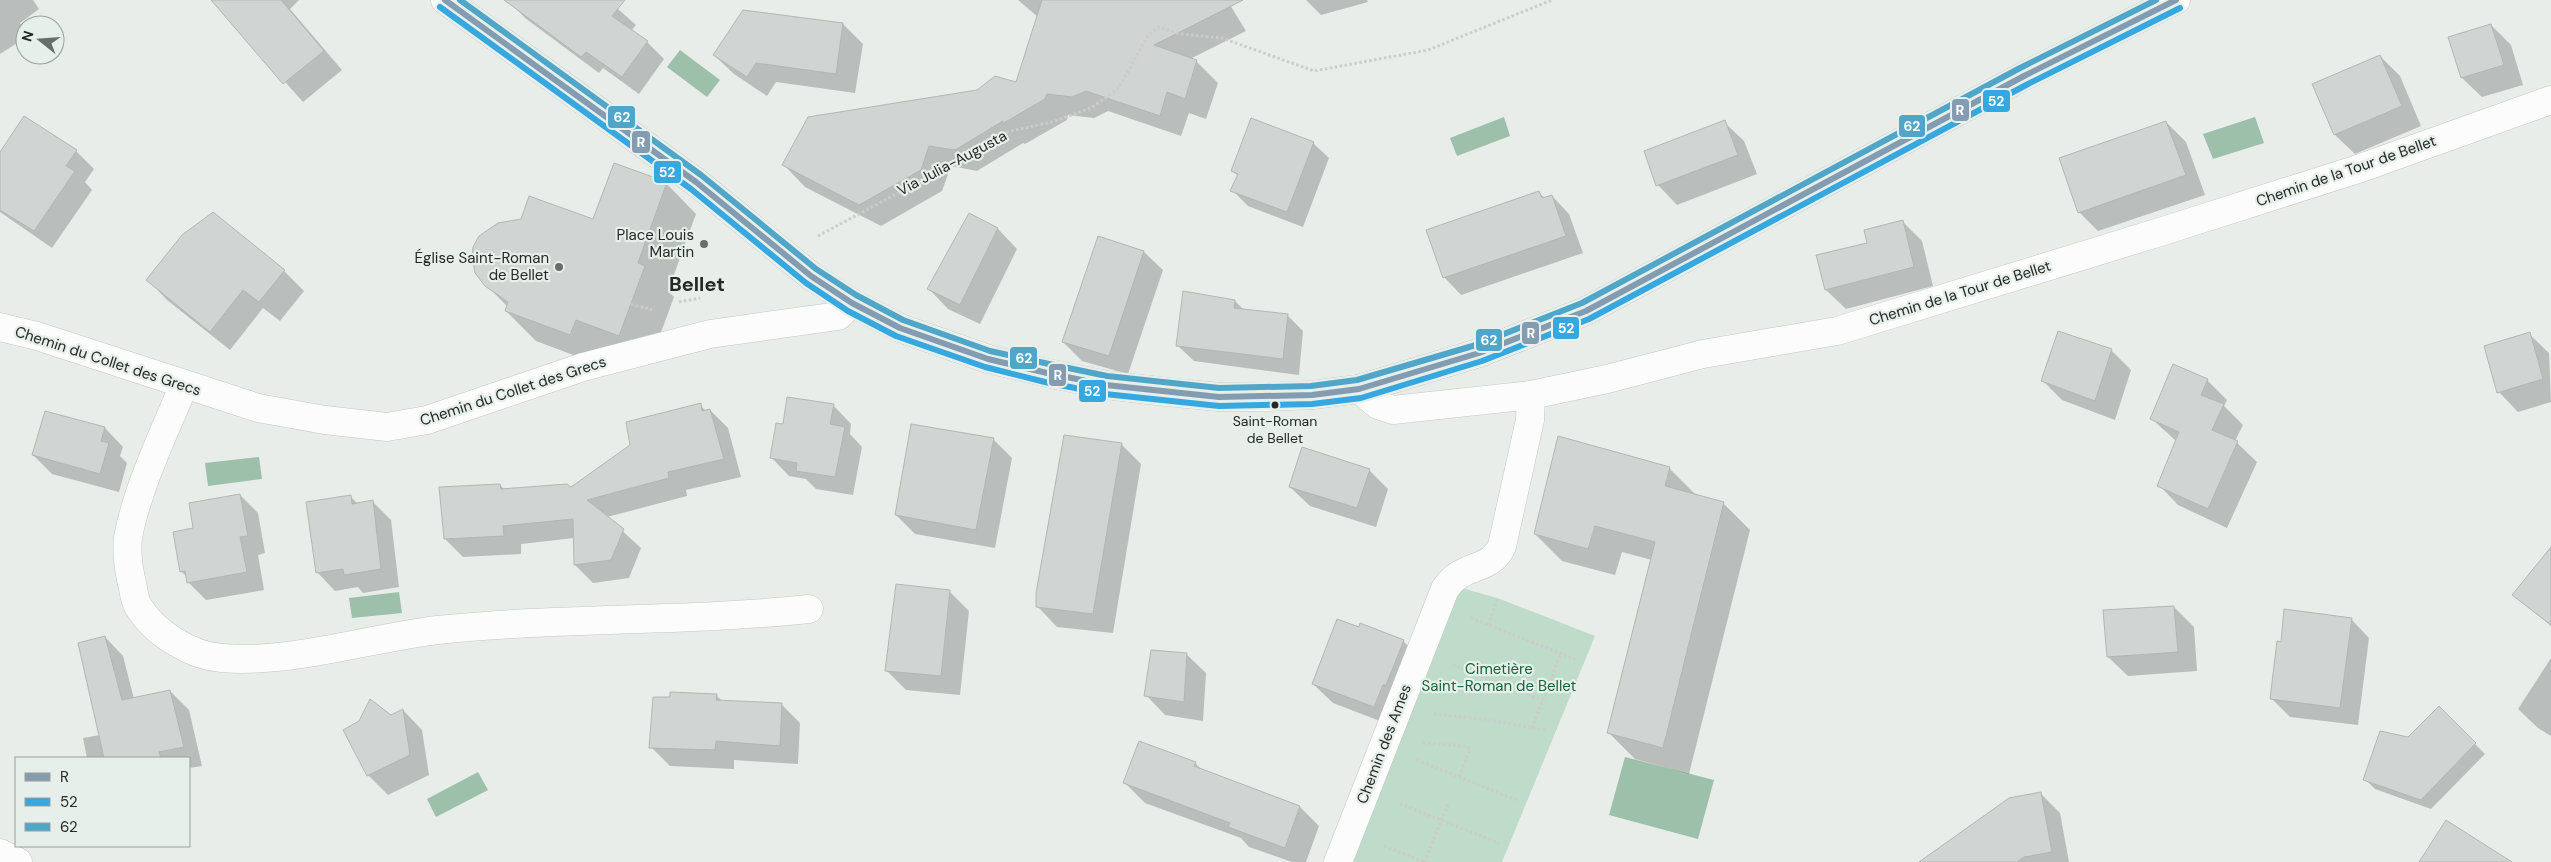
<svg xmlns="http://www.w3.org/2000/svg" width="2551" height="862" font-family="'DM Sans',sans-serif">
<style>
.green{fill:#bfdbc9}
.water{fill:#9cc0aa}
.shadow{fill:#0003}
.building{fill:#d0d4d2;stroke:#b2b6b4}
.lines{fill:none;stroke-linecap:round;stroke-linejoin:round}
.street-casing{stroke:#c3c6c4;stroke-width:29}
.secondary-casing{stroke:#c3c6c4;stroke-width:29}
.path{stroke:#cbcccb;stroke-width:3;stroke-dasharray:2.5 2.5;stroke-linecap:butt}
.street{stroke:#fcfcfc;stroke-width:28}
.secondary{stroke:#fcfcfc;stroke-width:28}
.bus-1-casing{stroke:#e6efe9;stroke-width:10}
.bus-2-casing{stroke:#e6efe9;stroke-width:10}
.bus-3-casing{stroke:#e6efe9;stroke-width:10}
.bus-1{stroke:#849cb1;stroke-width:6}
.bus-2{stroke:#36a8df;stroke-width:6}
.bus-3{stroke:#50a6c9;stroke-width:6}
.poi-dot{fill:#696d6b;stroke:#e6efe9;stroke-width:2}
.bus-dot{fill:#252826;stroke:#e6efe9;stroke-width:2}
.labels{text-anchor:middle;stroke-width:4.5;stroke-linejoin:round;paint-order:stroke}
.bus-label{font-size:14px;fill:#252826;stroke:#e6efe9}
.street-label{font-size:15px;fill:#252826;stroke:#e6efe9}
.poi-label{font-size:15px;fill:#252826;stroke:#e6efe9;text-anchor:end}
.park-label{font-size:15px;fill:#16643d;stroke:#e6efe9}
.district-label{font-size:20px;font-weight:bold;fill:#252826;stroke:#e6efe9}
.line-badge{stroke:#e6efe9;stroke-width:2}
.badge-label{font-size:14px;text-anchor:middle;font-weight:bold;fill:#fff}
</style>
<rect width="100%" height="100%" fill="#e8edea"/>
<polygon class="green" points="1455,586 1500,599 1595,636 1502,862 1348,862"/>
<g class="water">
<polygon points="680,50 720,80 707,97 667,67"/>
<polygon points="1504,117 1510,136 1457,156 1450,138"/>
<polygon points="2255,117 2264,143 2213,159 2203,134"/>
<polygon points="259,457 262,479 208,486 205,463"/>
<polygon points="399,592 402,613 352,618 349,598"/>
<polygon points="1625,757 1714,780 1698,839 1609,815"/>
<polygon points="478,772 488,790 436,817 427,799"/>
</g>
<g class="shadow">
<polygon points="0,0 33,0 39,9 20,23 25,31 25,38 0,54"/>
<polygon points="221,0 299,0 290,9 342,70 303,102 230,20"/>
<polygon points="508,0 608,0 636,25 631,31 647,42 664,59 639,94 603,68 599,73 525,18"/>
<polygon points="1018,0 1227,0 1246,31 1190,59 1197,62 1218,83 1206,119 1189,113 1181,136 1108,111 1094,118 1068,115 1067,120 1025,144 1023,143 977,171 951,166 942,191 881,226 805,187 784,165 1016,84 1038,17"/>
<polygon points="1306,0 1367,0 1368,2 1321,15"/>
<polygon points="744,11 843,24 863,44 855,93 776,82 767,96 734,74 714,55"/>
<polygon points="2491,25 2511,45 2523,85 2482,97 2462,78 2450,38"/>
<polygon points="2380,56 2400,76 2421,126 2355,154 2335,135 2313,85"/>
<polygon points="1724,122 1744,141 1757,174 1677,205 1658,185"/>
<polygon points="2166,122 2186,142 2205,195 2098,231 2079,212"/>
<polygon points="1313,143 1329,158 1303,227 1248,206 1232,190 1238,176 1232,171"/>
<polygon points="76,151 94,169 85,182 92,190 52,248 0,212 0,154"/>
<polygon points="666,183 696,214 668,291 674,297 649,365 606,350 600,365 536,341 506,311 508,307 482,281"/>
<polygon points="1539,193 1545,198 1552,196 1569,214 1583,253 1461,295 1444,277"/>
<polygon points="213,214 284,271 304,291 280,321 263,308 230,350 167,300 148,280"/>
<polygon points="969,215 998,229 1017,249 980,324 948,309 929,289"/>
<polygon points="1903,222 1922,241 1933,286 1846,309 1826,290 1868,244"/>
<polygon points="1099,237 1144,252 1163,270 1128,374 1082,361 1063,342"/>
<polygon points="1235,301 1244,310 1287,315 1303,331 1299,375 1194,361 1178,346"/>
<polygon points="2529,334 2549,353 2551,402 2518,412 2499,392"/>
<polygon points="2111,350 2131,370 2115,420 2062,400 2043,381"/>
<polygon points="2207,380 2227,400 2224,406 2243,425 2235,441 2257,462 2227,528 2178,505 2159,485 2176,441 2152,419"/>
<polygon points="700,405 706,411 710,410 728,428 741,477 686,490 687,496 607,517 641,548 629,578 593,583 575,565 574,538 521,544 521,554 463,557 445,539 500,485 505,490 571,489"/>
<polygon points="833,405 851,424 850,434 862,447 853,495 816,489 806,479 789,476 771,457 784,426"/>
<polygon points="46,413 105,428 123,447 120,456 127,463 119,492 52,474 33,455"/>
<polygon points="993,439 1012,458 995,548 915,534 896,515"/>
<polygon points="1121,444 1141,464 1113,633 1057,627 1038,607"/>
<polygon points="1669,468 1696,495 1723,503 1750,530 1689,774 1635,759 1608,732 1652,560 1622,552 1615,575 1562,561 1535,534"/>
<polygon points="1369,470 1388,489 1376,527 1310,506 1290,487"/>
<polygon points="240,495 258,513 265,553 258,555 264,590 206,600 188,582 187,577 181,571 195,529"/>
<polygon points="351,497 358,504 373,502 391,520 399,587 363,593 358,587 335,591 317,572"/>
<polygon points="2551,584 2551,626 2514,595"/>
<polygon points="897,586 950,592 969,611 960,695 906,690 886,670"/>
<polygon points="2174,607 2194,627 2197,671 2128,676 2108,657"/>
<polygon points="2351,619 2369,638 2358,725 2290,717 2271,698 2282,644"/>
<polygon points="105,637 123,656 134,699 170,691 189,710 202,766 189,768 189,758 87,758 83,738 100,735"/>
<polygon points="1403,641 1423,660 1393,726 1333,703 1313,684"/>
<polygon points="1186,654 1206,673 1203,721 1165,715 1146,695"/>
<polygon points="2551,658 2551,736 2538,728 2518,709"/>
<polygon points="716,695 722,701 781,704 800,723 798,764 734,760 734,769 670,766 651,747"/>
<polygon points="2439,708 2485,754 2431,809 2375,789 2365,779"/>
<polygon points="403,710 422,730 429,775 388,795 368,775 391,716"/>
<polygon points="1195,763 1203,771 1300,807 1319,826 1306,862 1292,862 1249,847 1241,838 1145,803 1125,783"/>
<polygon points="2040,793 2060,813 2069,862 1936,862"/>
</g>
<g class="building">
<polygon points="211,0 281,0 324,51 283,84"/>
<polygon points="504,0 625,0 612,16 648,41 622,77 586,52 581,57"/>
<polygon points="1042,0 1243,0 1154,45 1197,60 1185,99 1167,92 1160,116 1086,91 1072,97 1047,94 1045,99 1002,124 1003,121 955,150 929,146 921,170 859,205 782,165 808,117 977,90 995,76 1016,82"/>
<polygon points="743,10 843,23 836,74 756,63 747,77 713,55"/>
<polygon points="2491,24 2504,65 2461,78 2448,37"/>
<polygon points="2380,55 2402,106 2334,135 2312,84"/>
<polygon points="24,116 77,150 66,166 75,171 34,231 0,210 0,152"/>
<polygon points="1251,118 1314,142 1287,212 1230,191 1238,174 1231,171"/>
<polygon points="1725,120 1738,155 1656,186 1644,151"/>
<polygon points="2166,121 2186,175 2078,213 2059,158"/>
<polygon points="614,163 667,182 638,263 645,266 619,336 576,320 570,335 505,311 508,302 485,286 475,273 472,257 473,247 479,236 498,223 521,219 529,196 593,219"/>
<polygon points="1539,191 1542,198 1552,195 1566,236 1443,278 1426,230"/>
<polygon points="213,212 285,270 259,302 243,290 210,332 146,280 182,235"/>
<polygon points="969,213 998,228 960,305 927,289"/>
<polygon points="1903,220 1914,267 1825,290 1816,255 1867,243 1864,230"/>
<polygon points="1098,236 1144,251 1109,356 1062,342"/>
<polygon points="1183,291 1235,300 1234,308 1288,314 1283,359 1176,346"/>
<polygon points="2058,331 2112,349 2095,401 2041,381"/>
<polygon points="2530,332 2543,379 2497,393 2484,346"/>
<polygon points="2173,364 2208,379 2201,395 2224,404 2212,430 2238,441 2208,509 2157,486 2179,432 2150,419"/>
<polygon points="787,397 834,404 830,424 845,427 835,477 796,471 797,463 770,458 776,423 783,424"/>
<polygon points="701,403 702,411 710,409 724,459 668,472 669,478 587,500 624,529 611,560 574,565 573,519 503,526 504,536 444,539 439,487 500,484 501,489 567,484 571,487 630,445 626,422"/>
<polygon points="45,411 105,427 101,441 109,443 100,474 32,455"/>
<polygon points="911,424 994,438 976,530 895,515"/>
<polygon points="1064,435 1122,443 1093,614 1036,607 1036,593"/>
<polygon points="1558,436 1670,467 1665,486 1724,502 1663,748 1607,733 1655,542 1595,526 1588,549 1534,534"/>
<polygon points="1302,447 1370,469 1357,508 1289,487"/>
<polygon points="240,494 248,536 240,537 247,572 187,583 185,571 180,572 173,532 193,528 189,503"/>
<polygon points="351,495 352,504 373,500 381,569 344,575 343,569 316,573 306,502"/>
<polygon points="2551,547 2551,625 2512,595"/>
<polygon points="896,584 950,590 941,676 885,671"/>
<polygon points="2174,606 2178,652 2107,657 2103,610"/>
<polygon points="2284,609 2352,618 2340,708 2270,699 2277,641 2281,642"/>
<polygon points="1337,619 1359,627 1360,623 1404,640 1386,685 1383,685 1374,707 1312,684"/>
<polygon points="105,636 122,700 170,690 184,747 159,752 161,758 104,758 78,643"/>
<polygon points="1151,650 1187,653 1184,702 1144,696"/>
<polygon points="670,692 717,694 716,700 782,703 780,746 716,741 715,750 649,748 653,697 670,697"/>
<polygon points="370,699 391,715 403,709 410,755 367,776 343,730 359,721"/>
<polygon points="2439,706 2476,743 2421,800 2363,780 2380,731 2408,737"/>
<polygon points="1139,741 1196,762 1194,766 1300,806 1285,848 1228,827 1230,823 1123,783"/>
<polygon points="2041,792 2052,852 2024,857 2017,862 1919,862 2009,798"/>
<polygon points="2446,820 2512,862 2419,862"/>
</g>
<g class="lines">
<g class="street-casing">
<g id="street">
<polyline points="0,327 37,336 258,408 325,420 387,427 427,420 583,367 710,334 838,316 852,303"/>
<path d="M184,385C165,430 136,491 128,538C126,555 129,572 133,588C134,594 135,601 138,606C154,633 191,656 222,658C292,664 369,638 438,630C561,617 686,622 809,609"/>
<polyline points="1359,389 1378,405 1393,410 1531,395 1607,379 1703,354 1837,331 2160,232 2358,169 2551,100"/>
<polyline points="0,853 18,862"/>
<path d="M1338,862L1445,589C1462,562 1490,573 1502,546L1530,420L1531,395"/>
</g>
</g>
<g class="secondary-casing">
<polyline id="secondary" points="445,0 696,182 811,276 852,303 900,328 988,359 1047,373 1106,385 1167,392 1219,397 1263,397 1312,395 1359,389 1479,353 1586,311 2024,76 2176,0"/>
</g>
<g class="path">
<polyline points="818,236 939,171 1007,132 1052,122 1091,108 1119,88 1148,35 1158,27 1180,34 1222,38 1314,71 1428,50 1552,0"/>
<polyline points="679,302 700,298"/>
<polyline points="631,304 652,310"/>
<polyline points="1471,618 1575,659"/>
<polyline points="1488,625 1498,597"/>
<polyline points="1453,665 1542,700"/>
<polyline points="1434,714 1481,719 1545,730"/>
<polyline points="1532,728 1561,653"/>
<polyline points="1423,743 1465,746 1470,749 1459,777"/>
<polyline points="1417,760 1516,800"/>
<polyline points="1400,804 1499,843"/>
<polyline points="1384,846 1424,862"/>
<polyline points="1424,862 1449,802"/>
</g>
<use href="#street" class="street"/>
<use href="#secondary" class="secondary"/>
<g class="bus-1-casing">
<polyline id="bus-1" points="445,0 696,182 811,276 852,303 900,328 988,359 1047,373 1106,385 1219,397 1312,395 1359,389 1479,353 1586,311 2024,76 2176,0"/>
</g>
<g class="bus-2-casing">
<polyline id="bus-2" points="440,7 691,189 806,283 848,311 896,336 985,367 1045,382 1105,394 1219,406 1312,404 1361,398 1482,361 1589,319 2028,84 2180,8"/>
</g>
<g class="bus-3-casing">
<polyline id="bus-3" points="460,0 701,175 816,269 856,295 903,320 990,351 1049,364 1107,376 1219,388 1311,386 1357,380 1476,345 1582,303 2020,68 2156,0"/>
</g>
<use href="#bus-1" class="bus-1"/>
<use href="#bus-2" class="bus-2"/>
<use href="#bus-3" class="bus-3"/>
</g>
<g class="poi-dot">
<circle cx="704" cy="244" r="5"/>
<circle cx="559" cy="267" r="5"/>
</g>
<circle class="bus-dot" cx="1275" cy="405" r="4.5"/>
<g class="labels">
<g class="bus-label">
<text x="1275" y="426">Saint-Roman<tspan x="1275" dy="17">de Bellet</tspan></text>
</g>
<g class="street-label">
<text transform="translate(952 163) rotate(-28)" y="5">Via Julia-Augusta</text>
<text transform="translate(2346 171) rotate(-19)" y="5">Chemin de la Tour de Bellet</text>
<text transform="translate(1960 293) rotate(-17)" y="5">Chemin de la Tour de Bellet</text>
<text transform="translate(108 361) rotate(18)" y="5">Chemin du Collet des Grecs</text>
<text transform="translate(513 391) rotate(-18)" y="5">Chemin du Collet des Grecs</text>
<text transform="translate(1384 744) rotate(-69)" y="5">Chemin des Ames</text>
</g>
<g class="poi-label">
<text x="694" y="240">Place Louis<tspan x="694" dy="17">Martin</tspan></text>
<text x="549" y="263">Église Saint-Roman<tspan x="549" dy="17">de Bellet</tspan></text>
</g>
<g class="park-label">
<text x="1499" y="674">Cimetière<tspan x="1499" dy="17">Saint-Roman de Bellet</tspan></text>
</g>
<g class="district-label">
<text x="697" y="291">Bellet</text>
</g>
</g>
<g class="line-badge">
<rect x="1982" y="89" width="29" height="24" rx="5" fill="#36a8df"/>
<rect x="1951" y="98" width="19" height="24" rx="5" fill="#849cb1"/>
<rect x="607" y="105" width="29" height="24" rx="5" fill="#50a6c9"/>
<rect x="1898" y="114" width="28" height="24" rx="5" fill="#50a6c9"/>
<rect x="631" y="130" width="20" height="24" rx="5" fill="#849cb1"/>
<rect x="653" y="160" width="29" height="24" rx="5" fill="#36a8df"/>
<rect x="1552" y="316" width="28" height="24" rx="5" fill="#36a8df"/>
<rect x="1521" y="321" width="19" height="24" rx="5" fill="#849cb1"/>
<rect x="1475" y="328" width="28" height="24" rx="5" fill="#50a6c9"/>
<rect x="1009" y="346" width="29" height="24" rx="5" fill="#50a6c9"/>
<rect x="1048" y="363" width="19" height="24" rx="5" fill="#849cb1"/>
<rect x="1078" y="379" width="29" height="24" rx="5" fill="#36a8df"/>
</g>
<g class="badge-label">
<text x="1996" y="106">52</text>
<text x="1960" y="115">R</text>
<text x="622" y="122">62</text>
<text x="1912" y="131">62</text>
<text x="641" y="147">R</text>
<text x="667" y="177">52</text>
<text x="1566" y="333">52</text>
<text x="1531" y="338">R</text>
<text x="1489" y="345">62</text>
<text x="1024" y="363">62</text>
<text x="1058" y="380">R</text>
<text x="1092" y="396">52</text>
</g>
<rect x="15" y="757" width="175" height="90" fill="#e6efe9" stroke="#999f9b"/>
<rect x="25" y="773" width="25" height="8" fill="#849cb1" stroke="#999f9b"/>
<text x="60" y="782" font-size="15" fill="#252826">R</text>
<rect x="25" y="798" width="25" height="8" fill="#36a8df" stroke="#999f9b"/>
<text x="60" y="807" font-size="15" fill="#252826">52</text>
<rect x="25" y="823" width="25" height="8" fill="#50a6c9" stroke="#999f9b"/>
<text x="60" y="832" font-size="15" fill="#252826">62</text>
<g transform="translate(40 40) rotate(287)"><circle r="24" fill="#e6efe9" stroke="#999f9b"/>
<path d="M0-4L9 19L0 12L-9 19Z" fill="#696d6b"/>
<text y="-8" font-size="14" font-weight="bold" text-anchor="middle" fill="#252826">N</text>
</g>
</svg>
